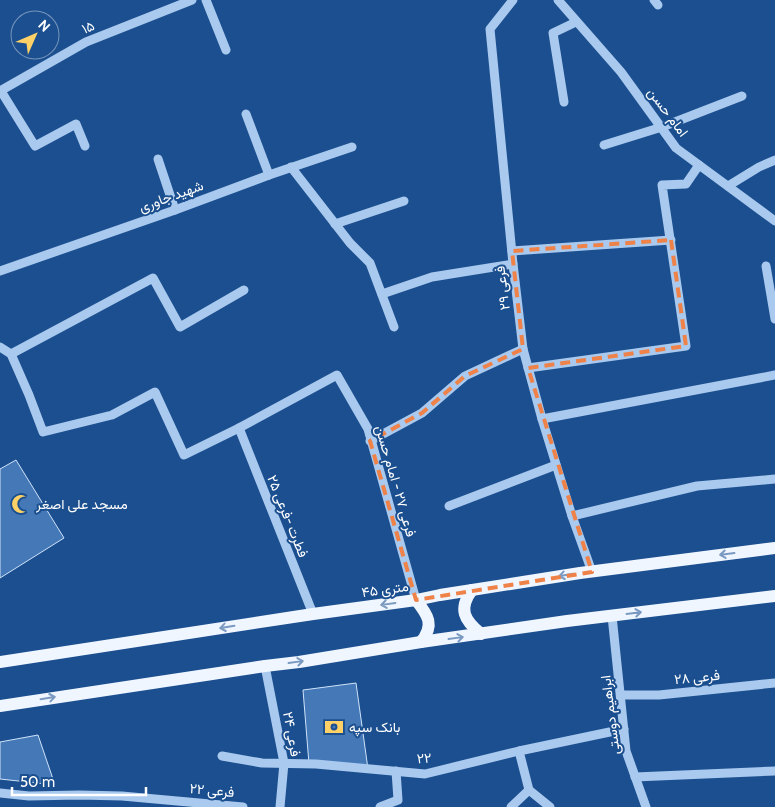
<svg xmlns="http://www.w3.org/2000/svg" width="775" height="807" font-family="Cabin,Vazirmatn,sans-serif">
<style>
.building{fill:#4478b7;stroke:#cfe3fa}
.lines{fill:none;stroke-linecap:round;stroke-linejoin:round}
.minor{stroke:#a9c9ee;stroke-width:9}
.major{stroke:#f0f6ff;stroke-width:12}
.oneway{stroke:#7b9ac1}
.marked{fill:none;stroke:#ee8249;stroke-width:4;stroke-dasharray:10 6;stroke-linejoin:round}
.labels{text-anchor:middle;stroke-width:4;stroke-linejoin:round;paint-order:stroke}
.street-label{font-size:14px;fill:#fff;stroke:#1b4f8f}
.poi-label{font-size:14px;fill:#fff;stroke:#1b4f8f;text-anchor:start}
</style>
<rect width="100%" height="100%" fill="#1b4f8f"/>
<g class="building">
<polygon points="16,460 64,538 0,578 0,469"/>
<polygon points="356,683 368,769 309,764 303,690"/>
<polygon points="38,735 55,785 0,779 0,742"/>
</g>
<g class="lines">
<g class="minor">
<polyline points="206,0 226,50"/>
<polyline points="513,0 490,29 513,264 523,349 542,419 572,516 592,572"/>
<polyline points="558,0 621,72 676,148 775,221"/>
<polyline points="654,0 658,5"/>
<polyline points="0,91 86,42 192,0"/>
<polyline points="1,91 35,146 76,124 85,146"/>
<polyline points="564,102 553,33 576,22"/>
<polyline points="246,114 269,175"/>
<polyline points="604,145 662,127 742,96"/>
<polyline points="158,159 175,210"/>
<polyline points="291,167 350,243 370,263 394,327"/>
<polyline points="728,186 759,167 775,160"/>
<polyline points="335,224 404,201"/>
<polyline points="512,251 671,240"/>
<polyline points="766,266 775,319"/>
<polyline points="0,271 175,210 269,175 352,147"/>
<polyline points="382,294 432,277 513,264"/>
<polyline points="0,347 11,354 29,395 43,432 112,415 155,392 184,455 239,428 337,375 368,429 416,600"/>
<polyline points="11,354 153,278 180,327 244,290"/>
<polyline points="528,368 686,346 662,185 686,184 699,165"/>
<polyline points="542,419 775,375"/>
<polyline points="239,428 313,614"/>
<polyline points="370,441 422,413 465,376 523,349"/>
<polyline points="449,506 556,465"/>
<polyline points="572,516 697,486 775,479"/>
<polyline points="612,616 626,751 646,807"/>
<polyline points="265,666 284,763 280,807"/>
<polyline points="621,695 659,695 775,683"/>
<polyline points="222,756 262,763 316,764 425,774 519,751 624,729"/>
<polyline points="635,777 775,771"/>
<polyline points="529,790 550,807"/>
<polyline points="0,793 29,796 79,795 122,796 243,807"/>
<polyline points="380,807 398,800 396,771"/>
<polyline points="511,807 529,790 519,751"/>
</g>
<g class="major">
<path d="M472,590C458,609 464,620 481,634"/>
<path d="M416,600C428,615 435,625 421,642"/>
<polyline points="0,662 313,614 416,600 440,595 580,573 775,548"/>
<polyline points="0,706 265,666 299,662 421,642 567,621 775,596"/>
</g>
</g>
<defs><path id="oneway-shaft" d="M-6 0H5M1.5-3L5.5 0L1.5 3" fill="none" stroke-width="1.6" stroke-linecap="round" stroke-linejoin="round" transform="scale(1.25)"/></defs>
<g class="oneway">
<use href="#oneway-shaft" transform="translate(727 554) rotate(173)"/>
<use href="#oneway-shaft" transform="translate(566 575) rotate(171)"/>
<use href="#oneway-shaft" transform="translate(388 604) rotate(172)"/>
<use href="#oneway-shaft" transform="translate(634 613) rotate(-7)"/>
<use href="#oneway-shaft" transform="translate(227 627) rotate(171)"/>
<use href="#oneway-shaft" transform="translate(456 638) rotate(-8)"/>
<use href="#oneway-shaft" transform="translate(296 662) rotate(-8)"/>
<use href="#oneway-shaft" transform="translate(48 698) rotate(-9)"/>
</g>
<path class="marked" d="M671,240L686,346L528,368L592,572L416,600L370,441L422,413L465,376L523,349L512,251Z"/>
<defs>
<g id="mosque-bare" transform="scale(1.5)"><path d="M3.5-4.9A6 6 0 1 0 3.5 4.9A5 5 0 1 1 3.5-4.9Z" fill="#ffd166" stroke="#1b4f8f" stroke-width="2.5" paint-order="stroke"/></g>
<g id="bank-bare" transform="scale(1.5)"><path d="M-6-4H6V4H-6ZM0-2.3a2.3 2.3 0 1 0 0 4.6a2.3 2.3 0 1 0 0-4.6Z" fill="#ffd166" stroke="#1b4f8f" stroke-width="2.5" paint-order="stroke"/></g>
</defs>
<g fill-rule="evenodd">
<use href="#mosque-bare" x="21" y="504"/>
<use href="#bank-bare" x="334" y="727"/>
</g>
<g class="labels">
<g class="street-label">
<text transform="translate(88 27) rotate(-24)" y="5">۱۵</text>
<text transform="translate(668 112) rotate(53)" y="5">امام حسن</text>
<text transform="translate(171 196) rotate(-20)" y="5">شهید جاوری</text>
<text transform="translate(502 288) rotate(-97)" y="5">فرعی ۲۹</text>
<text transform="translate(396 481) rotate(74)" y="5">فرعی ۲۷ - امام حسن</text>
<text transform="translate(288 516) rotate(68)" y="5">فطرت -فرعی ۲۵</text>
<text transform="translate(385 589) rotate(-8)" y="5">۴۵ متری</text>
<text transform="translate(697 677) rotate(-6)" y="5">فرعی ۲۸</text>
<text transform="translate(610 715) rotate(-97)" y="5">ابراهیم دوستی</text>
<text transform="translate(292 734) rotate(80)" y="5">فرعی ۲۴</text>
<text transform="translate(424 758) rotate(-5)" y="5">۲۲</text>
<text transform="translate(212 790) rotate(5)" y="5">فرعی ۲۲</text>
</g>
<g class="poi-label">
<text x="36" y="509">مسجد علی اصغر</text>
<text x="349" y="732">بانک سپه</text>
</g>
</g>
<g transform="translate(35 35) rotate(45)"><circle r="24" fill="#1b4f8f" stroke="#7695bc"/>
<path d="M0-4L9 19L0 12L-9 19Z" fill="#ffd166"/>
<text y="-8" font-size="14" font-weight="bold" text-anchor="middle" fill="#ffffff">N</text>
</g>
<path d="M12 787v8h134v-8" fill="none" stroke="#ffffff" stroke-width="2.5"/>
<text x="20" y="787" font-size="15" fill="#ffffff" stroke="#1b4f8f" stroke-width="4" paint-order="stroke">50 m</text>
</svg>
